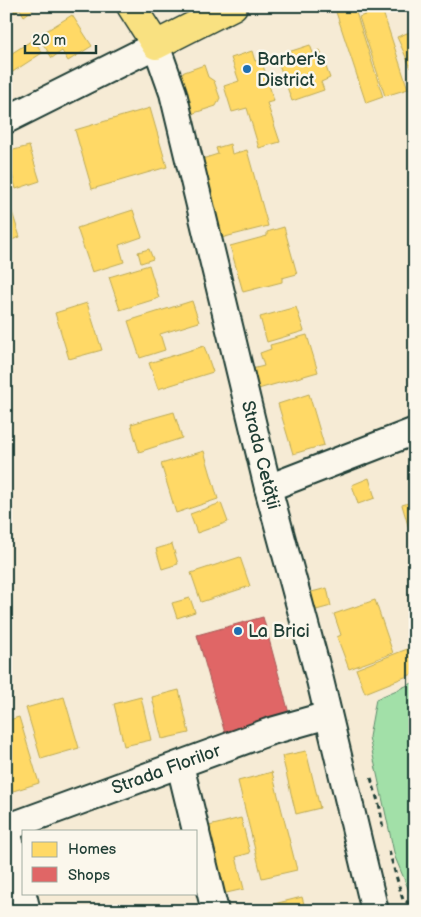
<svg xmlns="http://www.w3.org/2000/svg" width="421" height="917" font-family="'Balsamiq Sans',sans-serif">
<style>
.grass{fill:#a2e0a8;stroke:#608e6e}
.homes{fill:#ffd966;stroke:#bcaa57}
.shops{fill:#e06666;stroke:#a65a57}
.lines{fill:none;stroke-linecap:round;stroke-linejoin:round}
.minor-casing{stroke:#1f3d34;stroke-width:30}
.major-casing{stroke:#1f3d34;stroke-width:31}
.path{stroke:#1f3d34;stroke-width:3;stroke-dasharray:5 4;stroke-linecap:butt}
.minor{stroke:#fbf7ec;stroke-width:26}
.major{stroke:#f9e181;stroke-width:28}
.poi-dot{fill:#1f6fb2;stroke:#fbf7ec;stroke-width:2}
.labels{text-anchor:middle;stroke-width:5;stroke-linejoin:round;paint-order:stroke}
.poi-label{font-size:18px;fill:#1f3d34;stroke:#fbf7ec;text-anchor:start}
.street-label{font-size:18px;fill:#1f3d34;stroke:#fbf7ec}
</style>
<rect width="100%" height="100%" fill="#f6ebd5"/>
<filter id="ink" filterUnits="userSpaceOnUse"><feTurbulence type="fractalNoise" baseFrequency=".02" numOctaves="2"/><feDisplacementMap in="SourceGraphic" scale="10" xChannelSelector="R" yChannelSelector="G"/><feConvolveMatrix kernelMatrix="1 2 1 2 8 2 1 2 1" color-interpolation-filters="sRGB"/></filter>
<g filter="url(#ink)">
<polygon class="grass" points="415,682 415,891 410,893 395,857 369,737 376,699"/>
<g class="homes">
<polygon points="10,6 38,6 24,16 20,9 15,13"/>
<polygon points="334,6 354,6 383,97 366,103"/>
<polygon points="402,6 415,6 415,7 405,12"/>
<polygon points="382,9 408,89 385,96 359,17"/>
<polygon points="72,15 92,46 68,61 62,51 52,58 38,36"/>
<polygon points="415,30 415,75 414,75 397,37"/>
<polygon points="34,39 42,53 11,73 6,66 6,57"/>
<polygon points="310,45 313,53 320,50 330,78 321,82 324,90 292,101 276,56"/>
<polygon points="252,51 255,61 261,59 274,101 267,103 280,142 259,148 247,108 232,112 224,86 239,81 231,58"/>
<polygon points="204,65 208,77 214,81 220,98 216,106 191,114 179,74"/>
<polygon points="150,108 167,167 92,189 75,130"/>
<polygon points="230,144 232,154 247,150 268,226 221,238 199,160 218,154 216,148"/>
<polygon points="29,146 40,181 16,189 6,152"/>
<polygon points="6,193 20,237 6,242"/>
<polygon points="133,210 142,237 119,245 124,262 92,272 77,228"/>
<polygon points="284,227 297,274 282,278 282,282 243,292 230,246 267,236 267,232"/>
<polygon points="149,249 153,259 141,263 138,252"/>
<polygon points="149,265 159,298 120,310 109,277"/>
<polygon points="415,277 415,293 411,278"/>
<polygon points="192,301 199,322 160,334 165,350 140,358 128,321"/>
<polygon points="87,303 102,350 69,359 55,313"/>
<polygon points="296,307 304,331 267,342 260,317"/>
<polygon points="307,335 318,372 258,389 252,369 264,366 260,353 271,349 270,345"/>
<polygon points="204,346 213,372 158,389 149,363"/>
<polygon points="309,394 324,445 293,454 278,404"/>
<polygon points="174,412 182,438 139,452 131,424"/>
<polygon points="204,451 218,499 176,513 161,464"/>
<polygon points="369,478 375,498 358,504 352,485"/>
<polygon points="415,501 415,549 402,505"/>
<polygon points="221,503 228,522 197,533 190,514"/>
<polygon points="172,544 178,564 162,569 156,549"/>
<polygon points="240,557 250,586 201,602 191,573"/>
<polygon points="327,588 331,606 309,612 304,594"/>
<polygon points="190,598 195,612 177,618 172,603"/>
<polygon points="375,600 393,653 349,669 337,637 341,635 334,614"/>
<polygon points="415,646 415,673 365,693 356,669"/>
<polygon points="179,690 189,733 162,739 152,697"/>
<polygon points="64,697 79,748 41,759 26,708"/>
<polygon points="141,697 151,740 124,746 114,704"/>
<polygon points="19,717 39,783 10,792 6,779 6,721"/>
<polygon points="306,751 320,808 296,814 282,756"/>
<polygon points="272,772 297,870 262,878 238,781"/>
<polygon points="241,818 250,853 236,857 244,889 222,894 205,827"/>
<polygon points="302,897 306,911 268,911 266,906"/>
</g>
<polygon class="shops" points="263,617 290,717 226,737 197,635"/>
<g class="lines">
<g class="minor-casing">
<g id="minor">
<polyline points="6,120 156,45 173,93 268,488 320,680 375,911"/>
<polyline points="268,488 415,431"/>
<polyline points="180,765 196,831"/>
<polyline points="6,826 27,911"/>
<polyline points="6,828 268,732 328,715"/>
<polyline points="196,833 215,911"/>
</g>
</g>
<g class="major-casing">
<polyline id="major" points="131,6 156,45 233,6"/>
</g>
<g class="path">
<polyline points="371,778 380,808 383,830"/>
<polyline points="389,851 403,900 415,906"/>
</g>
<use href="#minor" class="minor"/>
<use href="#major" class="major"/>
</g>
</g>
<g class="poi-dot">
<circle cx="247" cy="69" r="5"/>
<circle cx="238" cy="631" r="5"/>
</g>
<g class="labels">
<g class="poi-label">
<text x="257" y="65">Barber's<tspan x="257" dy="21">District</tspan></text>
<text x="248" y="637">La Brici</text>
</g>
<g class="street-label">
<text transform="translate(261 455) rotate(76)" y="6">Strada Cetății</text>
<text transform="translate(166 769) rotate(-20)" y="6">Strada Florilor</text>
</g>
</g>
<rect width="421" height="917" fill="none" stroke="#fbf7ec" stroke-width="25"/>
<rect x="12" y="12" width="396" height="892" fill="none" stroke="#1f3d34" stroke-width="2" filter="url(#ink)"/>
<rect x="22" y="830" width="175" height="65" fill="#fbf7ec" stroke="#a3ada2"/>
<rect x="32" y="842" width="25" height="15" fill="#ffd966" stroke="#a3ada2"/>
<text x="68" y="854" font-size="15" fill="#1f3d34">Homes</text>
<rect x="32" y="867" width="25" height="15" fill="#e06666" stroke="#a3ada2"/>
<text x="68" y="880" font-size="15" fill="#1f3d34">Shops</text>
<path d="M25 45v8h71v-8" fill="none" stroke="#1f3d34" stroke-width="2.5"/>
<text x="32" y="45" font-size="15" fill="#1f3d34" stroke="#fbf7ec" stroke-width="4" paint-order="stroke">20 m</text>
</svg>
